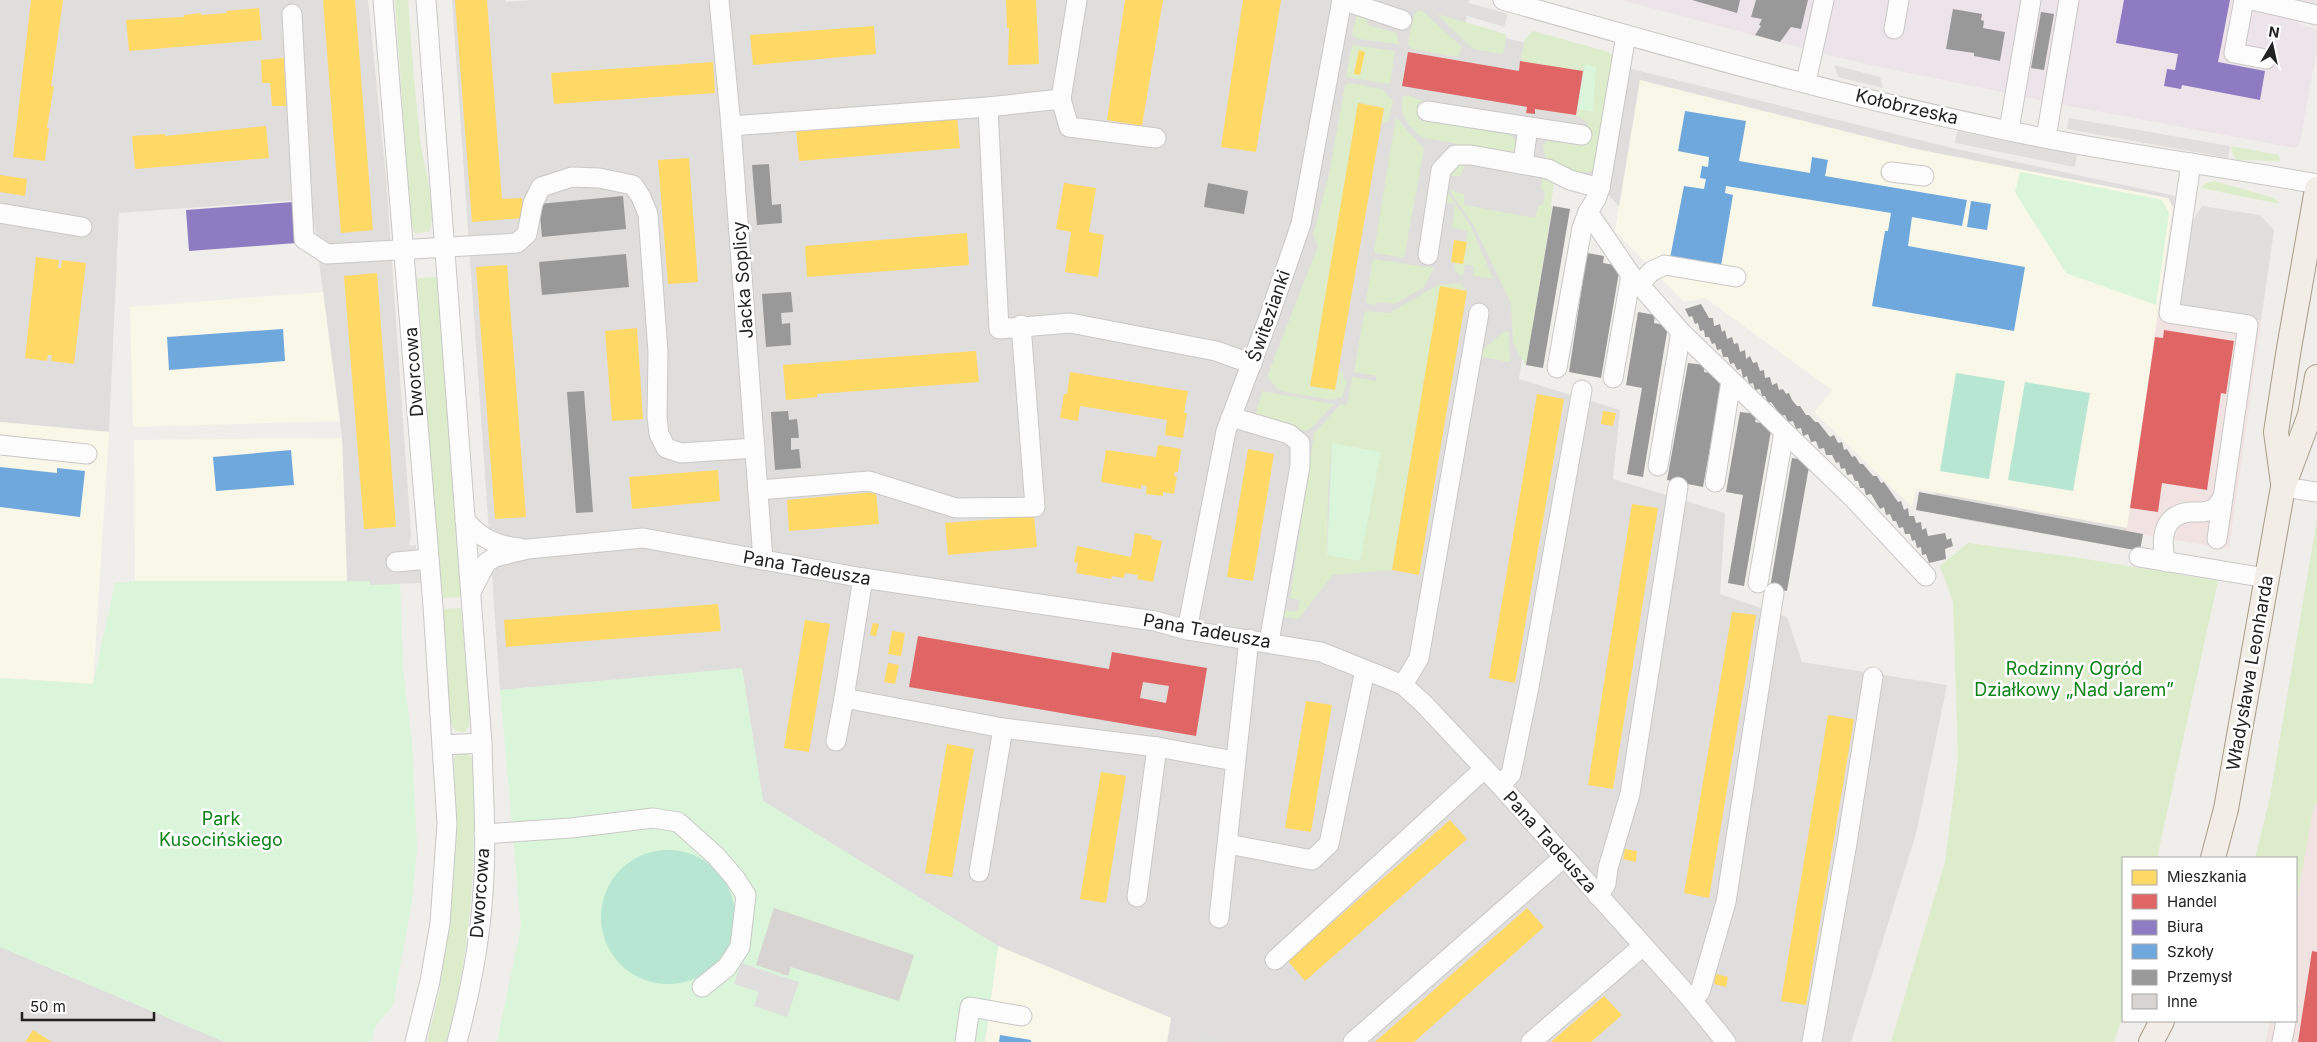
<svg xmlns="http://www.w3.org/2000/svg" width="2317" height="1042" font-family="Inter,sans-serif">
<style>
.residential{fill:#dfdedc}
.commercial{fill:#f1e3e1}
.industrial{fill:#ede4e9}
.education{fill:#f8f7e8}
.religious{fill:#dededc}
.grass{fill:#ddeccb;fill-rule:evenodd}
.park{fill:#daf5da}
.pitch{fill:#b7e6d2}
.parking{fill:#e0dfde}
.homes{fill:#ffd966}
.shops{fill:#e06666;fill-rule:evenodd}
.offices{fill:#8e7cc3}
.schools{fill:#6fa8dc}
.industry{fill:#999}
.building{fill:#d7d4d2}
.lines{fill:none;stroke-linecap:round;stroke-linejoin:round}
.minor-casing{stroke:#c9c8c7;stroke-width:21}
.major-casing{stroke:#a79c86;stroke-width:26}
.minor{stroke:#fdfcfc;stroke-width:19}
.major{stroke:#f3ede7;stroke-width:24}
.labels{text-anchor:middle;stroke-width:5;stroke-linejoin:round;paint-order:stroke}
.street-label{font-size:18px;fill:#222;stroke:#fff}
.park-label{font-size:18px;fill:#0c8416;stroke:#fff}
</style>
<rect width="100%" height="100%" fill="#f0eeeb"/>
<g class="residential">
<polygon points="0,0 368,0 386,177 411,536 400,581 347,581 342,438 311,199 119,213 109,432 0,422"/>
<polygon points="452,0 505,0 506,2 533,0 1469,0 1465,28 1952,148 2175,196 2155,337 2140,551 1960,519 1797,355 1668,262 1608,194 1550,178 1519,379 1620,410 1613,479 1725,513 1720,594 1787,617 1802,662 1947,685 1916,834 1851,1042 1167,1042 1171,1018 998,946 763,801 742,669 500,690"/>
<polygon points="0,947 225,1042 0,1042"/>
</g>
<g class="commercial">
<polygon points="2158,305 2261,321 2229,549 2126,532"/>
<polygon points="2317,771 2317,1042 2266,1042 2270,1021 2296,1021 2296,884"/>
</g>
<polygon class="industrial" points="1621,0 2317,0 2317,6 2301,4 2297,23 2310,27 2317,31 2317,49 2300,143 2295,148 2069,106 1880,67 1828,55"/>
<g class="education">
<polygon points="1640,80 1916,149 2168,198 2173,207 2127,528 1916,489 1912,507 1814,412 1832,390 1705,298 1684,302 1615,231"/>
<polygon points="323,292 340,421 133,427 130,307"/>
<polygon points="0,422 109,432 93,684 0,678"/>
<polygon points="342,438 347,581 135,581 134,440"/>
<polygon points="998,946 1171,1018 1167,1042 985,1042"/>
</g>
<polygon class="religious" points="1197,1034 1218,1037 1226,1042 1195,1042"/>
<g class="grass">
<path d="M395,0H408C411,46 415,92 420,138C422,161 439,213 429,232L415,233L411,224Z"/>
<polygon points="1358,10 1364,12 1368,25 1396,33 1399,44 1358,39 1352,35"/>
<polygon points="1421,10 1462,47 1458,57 1412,49 1408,45 1414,14"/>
<polygon points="1437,14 1506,34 1504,52 1501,54 1473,49"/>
<path d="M1533,31L1609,52L1615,58L1599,168C1584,176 1560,176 1548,160C1544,156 1544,150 1543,145L1547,141L1585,146L1588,123L1576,115L1577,109L1593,112L1585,64L1583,71L1520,61L1525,39Z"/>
<polygon points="1352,45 1395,51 1390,84 1346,77"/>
<polygon points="1349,83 1382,89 1393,101 1388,123 1382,122 1384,108 1359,103 1310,386 1335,390 1339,371 1343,372 1343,378 1347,381 1342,397 1332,400 1280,391 1267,377 1318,246 1313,235 1329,175 1345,85"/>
<polygon points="1408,95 1423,101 1420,120 1510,135 1515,140 1517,148 1509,154 1421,137 1409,125 1402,113 1402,97"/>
<polygon points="1396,117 1424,149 1404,258 1375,253 1374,251"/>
<polygon points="2231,146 2279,155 2280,161 2237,160 2233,155"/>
<polygon points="1454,161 1544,173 1554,182 1551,206 1552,207 1526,366 1513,343 1511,303 1473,224 1449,190 1464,194 1464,205 1535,218 1538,206 1543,205 1545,193 1541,188 1542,178 1465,164 1461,176 1451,176 1449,174"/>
<polygon points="2214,181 2274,198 2280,204 2201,188 2206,183"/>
<polygon points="1447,192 1471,226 1493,279 1473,276 1474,266 1465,265 1463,275 1461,276 1455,271 1454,263 1463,264 1468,231 1452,228 1455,204 1445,202"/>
<polygon points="1373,259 1434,268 1424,287 1395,304 1378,302 1374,305 1368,304 1366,301"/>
<polygon points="437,277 461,597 440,598 417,278"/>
<path d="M1460,283L1467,291L1440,287L1392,570L1333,575L1298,619L1280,616L1281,610L1297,612L1300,600L1290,598L1314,433L1341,404L1347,405L1352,377L1376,381V376L1354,372L1364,314L1366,311L1389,313L1438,285ZM1332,444L1360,560V561L1327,555L1328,493Z"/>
<polygon points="1504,331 1509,332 1510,362 1476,356"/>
<polygon points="1262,391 1334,404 1310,429 1305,431 1255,416"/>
<polygon points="2317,519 2317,804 2314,804 2296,906 2296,858 2255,858 2270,797"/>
<polygon points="1968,543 2080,558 2218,581 2157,858 2123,858 2123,1015 2114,1042 1891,1042 1945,862 1958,760 1953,602 1940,566"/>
<path d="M461,608L470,715L469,726L465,732C455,732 453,730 450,721L442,609Z"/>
<path d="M463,753L468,754L473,759C476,856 473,948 446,1042H427L439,993L451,910L455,829L454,759L456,755Z"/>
</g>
<g class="park">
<polygon points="1585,64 1596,67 1593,112 1577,109"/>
<polygon points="2020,172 2162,200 2169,213 2156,305 2066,273 2015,192"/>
<polygon points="1332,443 1381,452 1360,561 1327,555"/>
<polygon points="135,581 400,581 403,670 412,742 417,849 412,901 393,1005 375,1027 371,1042 225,1042 0,947 0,678 93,684 115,583"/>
<polygon points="742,668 763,801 998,946 985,1042 497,1042 521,927 500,690"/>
</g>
<g class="pitch">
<polygon points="1956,373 2005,381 1989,479 1940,471"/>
<polygon points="2025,382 2090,393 2073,491 2008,480"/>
<circle cx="668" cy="917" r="67"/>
</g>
<g class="parking">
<polygon points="1426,0 1458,0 1508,14 1504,27 1425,3"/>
<polygon points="1834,65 1880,77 1883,88 1838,77"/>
<polygon points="2069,118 2230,146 2228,158 2067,129"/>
<polygon points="1957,131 2077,154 2075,167 1955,143"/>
<polygon points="637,148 644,184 562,190 559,154"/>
<polygon points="2202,206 2260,215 2274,230 2261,321 2177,307 2192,222"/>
<polygon points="534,222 538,256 479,264 476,228"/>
<polygon points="416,545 421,583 370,585 370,547"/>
<polygon points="899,588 1146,631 1144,644 896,601"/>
<polygon points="1439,594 1454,596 1444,658 1430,656"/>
<polygon points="1536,698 1550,700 1541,751 1527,749"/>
<polygon points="1422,709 1645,961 1714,1042 1700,1042 1485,795 1414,717"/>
<polygon points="1218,773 1230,775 1208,916 1195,914"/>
<polygon points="1633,799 1646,801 1640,846 1627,844"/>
<polygon points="1731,902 1744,905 1732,965 1719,962"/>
<polygon points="741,963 799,982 787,1017 754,1006 759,992 734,984"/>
</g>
<g class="homes">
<polygon points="31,0 63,0 51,86 54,86 47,128 49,128 45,161 13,157"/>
<polygon points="323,0 355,0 373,230 341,233"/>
<polygon points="455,0 487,0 502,199 522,198 524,218 472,222"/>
<polygon points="1006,0 1036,0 1039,64 1008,65 1009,28 1007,28"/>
<polygon points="1125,0 1163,0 1142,126 1107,120"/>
<polygon points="1243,0 1281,0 1256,152 1221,147"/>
<polygon points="259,8 262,40 129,51 126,20 184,17 184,15 201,13 201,15 227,13 226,11"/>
<polygon points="874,26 876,54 753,65 750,35"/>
<polygon points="1359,50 1365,52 1360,75 1354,74"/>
<polygon points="284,58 286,106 272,106 270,83 262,83 261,60"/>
<polygon points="713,62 715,93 554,104 551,73"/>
<polygon points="1358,103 1384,108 1335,390 1310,386"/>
<polygon points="957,117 960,148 799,161 796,129"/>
<polygon points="266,126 269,158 135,169 132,136 165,134 165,136"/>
<polygon points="689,158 698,282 668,284 658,160"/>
<polygon points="0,175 27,179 25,196 0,192"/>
<polygon points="1064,183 1096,188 1089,232 1104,235 1098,277 1065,272 1071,232 1056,229"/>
<polygon points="967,233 969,265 807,277 805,246"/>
<polygon points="1454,240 1467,242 1463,264 1451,262"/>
<polygon points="36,257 59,260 58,268 61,268 62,260 86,263 74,364 51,361 52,355 48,355 47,361 25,358"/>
<polygon points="507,265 526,517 495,519 476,267"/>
<polygon points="377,273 396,527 364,529 344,276"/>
<polygon points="1440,286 1467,291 1419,575 1392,570"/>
<polygon points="637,328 643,419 612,421 605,331"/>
<polygon points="976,351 979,382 817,394 817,397 786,400 783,365"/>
<polygon points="1070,372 1188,391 1184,413 1187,413 1183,438 1165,435 1167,420 1080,406 1078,421 1060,418 1064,394 1067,394"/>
<polygon points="1537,394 1564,399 1515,683 1489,678"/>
<polygon points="1603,411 1616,413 1613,426 1601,424"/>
<polygon points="1158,445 1181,449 1178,472 1175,472 1174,476 1177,477 1174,494 1163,492 1163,496 1146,494 1147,486 1141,485 1141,489 1101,482 1106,450 1156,457"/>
<polygon points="1248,449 1274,454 1253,581 1227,577"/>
<polygon points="718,470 720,501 632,509 629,477"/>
<polygon points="876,492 879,524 789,531 787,500"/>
<polygon points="1632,504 1658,508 1613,789 1588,785"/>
<polygon points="1034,516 1037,547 948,555 945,523"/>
<polygon points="1135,533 1152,536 1151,539 1162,541 1153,582 1137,579 1138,575 1125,573 1124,578 1112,576 1111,579 1076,573 1078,563 1074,562 1077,546 1131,557"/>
<polygon points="718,604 721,631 506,647 504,620"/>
<polygon points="1732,612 1756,615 1709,898 1684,893"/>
<polygon points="805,620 830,624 809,752 784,748"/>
<polygon points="873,623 879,624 876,636 870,635"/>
<polygon points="892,631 905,633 901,656 888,654"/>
<polygon points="888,663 899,665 895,684 884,682"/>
<polygon points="1306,701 1332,705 1311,832 1285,828"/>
<polygon points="1828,715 1854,719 1806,1005 1781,1001"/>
<polygon points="947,744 974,749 952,877 925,873"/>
<polygon points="1101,772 1126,776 1106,903 1080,899"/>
<polygon points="1450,820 1467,839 1305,981 1288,961"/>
<polygon points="1625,849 1637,851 1636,862 1623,859"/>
<polygon points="1527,908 1544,927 1414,1042 1375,1042"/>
<polygon points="1716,974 1728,977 1726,987 1714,984"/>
<polygon points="1604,996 1622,1015 1591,1042 1551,1042"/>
<polygon points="33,1030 52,1042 25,1042"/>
</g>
<g class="shops">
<polygon points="1408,52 1519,71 1520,61 1583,71 1576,115 1535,109 1535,114 1526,113 1527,107 1402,86"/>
<polygon points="2164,330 2234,341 2226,394 2221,393 2207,490 2162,483 2158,512 2130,508 2155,337 2163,338"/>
<path d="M918,636L1109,669L1112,652L1207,668L1196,736L909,687ZM1143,682L1169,686L1166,703L1140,698Z"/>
<polygon points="2312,951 2317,952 2317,1042 2298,1042"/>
</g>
<g class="offices">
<polygon points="2124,0 2230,0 2218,62 2265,71 2260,100 2182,85 2181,89 2164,86 2167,69 2175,70 2178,54 2116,43"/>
<polygon points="293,202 296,243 189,251 186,210"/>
</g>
<g class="schools">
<polygon points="1685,111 1746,121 1739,161 1810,173 1812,157 1828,160 1825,176 1967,200 1962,226 1912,217 1908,246 2025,267 2014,331 1872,306 1885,231 1888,231 1891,213 1726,186 1725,193 1733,195 1721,266 1670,258 1684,186 1704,189 1706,179 1700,178 1702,166 1708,167 1709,157 1678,151"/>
<polygon points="1971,201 1991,204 1987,230 1967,227"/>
<polygon points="283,329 285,361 169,370 167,337"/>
<polygon points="291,450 294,485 216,491 213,457"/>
<polygon points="0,467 57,473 57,468 85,471 80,517 0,507"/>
<polygon points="1000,1035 1031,1040 1031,1042 999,1042"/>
</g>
<g class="industry">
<polygon points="1692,0 1740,0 1737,13"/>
<polygon points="1756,0 1808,0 1801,29 1791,27 1780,42 1755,35 1761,26 1759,25 1762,19 1751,17"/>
<polygon points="1953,9 1982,14 1981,20 1984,21 1983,28 2005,32 2000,61 1974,56 1974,53 1946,49"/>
<polygon points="2041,12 2054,14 2044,70 2031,68"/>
<polygon points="769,164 772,205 781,204 782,223 757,225 752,165"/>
<polygon points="1208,183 1248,191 1244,214 1204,207"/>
<polygon points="623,196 626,229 542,237 539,204"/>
<polygon points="1553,206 1570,209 1543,368 1526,365"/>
<polygon points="1587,253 1604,256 1603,263 1620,266 1601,378 1569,372"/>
<polygon points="626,254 629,287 542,295 539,262"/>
<polygon points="791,292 793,312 781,313 782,324 790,323 791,345 766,347 762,294"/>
<polygon points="1701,304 1709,318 1713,318 1714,326 1720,324 1722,332 1725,330 1727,339 1732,337 1734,344 1738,343 1740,352 1745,350 1746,359 1750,356 1753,363 1757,362 1760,371 1764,370 1765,378 1770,377 1772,385 1777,383 1779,390 1783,389 1786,394 1789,393 1792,400 1797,406 1800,406 1806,415 1809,415 1815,422 1818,422 1830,437 1834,435 1838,443 1842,442 1844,450 1847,449 1852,457 1855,456 1860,464 1863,464 1873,476 1877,476 1881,483 1884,482 1898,502 1901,501 1904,510 1908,508 1909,516 1914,516 1916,523 1921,522 1922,530 1926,528 1928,536 1945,533 1947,540 1951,538 1953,546 1945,549 1946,559 1929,563 1926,554 1922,555 1921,547 1917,548 1915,540 1912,541 1910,534 1905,534 1903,527 1899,528 1896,521 1893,521 1890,514 1886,515 1884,507 1880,509 1871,494 1866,495 1864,488 1860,488 1858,481 1855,481 1852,474 1847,475 1845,468 1841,469 1839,462 1836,463 1832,455 1826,455 1824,448 1819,449 1816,441 1811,442 1808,434 1803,436 1801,428 1796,429 1793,421 1788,422 1785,415 1781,416 1771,402 1768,403 1765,396 1762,396 1760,389 1755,390 1753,383 1749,384 1747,376 1743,378 1741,369 1737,370 1734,363 1730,364 1728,357 1723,357 1721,349 1717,350 1715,343 1712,344 1709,337 1705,337 1704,330 1700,331 1698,323 1695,324 1692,316 1689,317 1685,309"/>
<polygon points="1638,312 1655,315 1654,323 1668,326 1643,477 1627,474 1642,388 1626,385"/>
<polygon points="1688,363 1705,365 1704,372 1723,375 1703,487 1667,480"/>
<polygon points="584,391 593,512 576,513 567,392"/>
<polygon points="788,411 789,420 797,419 799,438 791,438 791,450 799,449 801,468 775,470 771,412"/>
<polygon points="1740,412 1757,414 1755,422 1772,425 1744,586 1728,583 1743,495 1726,492"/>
<polygon points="1792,458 1810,461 1787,591 1770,588"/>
<polygon points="1919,492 2143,534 2140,551 1916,510"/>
</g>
<polygon class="building" points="774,908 914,955 899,1001 791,967 788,976 756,965"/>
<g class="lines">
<g class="minor-casing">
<g id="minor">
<polyline points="383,0 433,606 447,824 440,923 430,981 415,1042"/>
<path d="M426,0L482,743C483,792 487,842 483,892C480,942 470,993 457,1042"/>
<polyline points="719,0 731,126 763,560"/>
<polyline points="1077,0 1061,99 1069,127 1156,138"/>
<polyline points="1342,0 1402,20"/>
<path d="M1503,0C1682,51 1861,102 2044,138C2135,156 2226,167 2317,184"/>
<polyline points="2244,0 2234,53 2266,59"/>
<polyline points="2252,0 2317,15"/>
<polyline points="292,14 304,239 327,254 517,243 527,234 533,203 541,187 572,177 599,178 633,185 641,197 648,214 658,352 657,417 659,434 666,448 681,453 755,448"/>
<polyline points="1894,29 1899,0"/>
<polyline points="1626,35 1600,188 1596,199 1588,212 1631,275 1681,332 1855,500 1926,576"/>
<polyline points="1806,82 1824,0"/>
<polyline points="988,107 1061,99"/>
<polyline points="1427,111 1582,135"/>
<polyline points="731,126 988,107 999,329 1070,323 1216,351 1252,364"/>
<polyline points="2009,130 2031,0"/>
<polyline points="2046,138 2069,0"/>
<polyline points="2191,163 2169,313 2248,325 2217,539"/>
<polyline points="1523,164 1528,127"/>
<polyline points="1891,172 1924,176"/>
<polyline points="0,213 82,227"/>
<polyline points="1428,255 1441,170 1455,155 1471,155 1548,169 1570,180 1600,188"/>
<polyline points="1639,284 1652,271 1665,265 1736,277"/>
<polyline points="1557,368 1582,228 1588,212"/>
<polyline points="1613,378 1631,275"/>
<polyline points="1231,417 1289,434 1300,443 1300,466 1269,642"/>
<polyline points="0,445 87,454"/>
<polyline points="1658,466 1681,332"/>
<polyline points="1715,482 1731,381"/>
<polyline points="2283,487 2317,492"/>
<polyline points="758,490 869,481 956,508 1035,507 1021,325"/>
<path d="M465,520C480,538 496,546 520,548"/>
<polyline points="2139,557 2266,578"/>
<polyline points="396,562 429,559"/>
<path d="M2166,562C2160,540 2162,514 2191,512C2199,512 2206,513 2213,509C2218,506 2220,501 2223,497"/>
<polyline points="863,578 844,698 1003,728 1157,747 1235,761"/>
<polyline points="1758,583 1784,432"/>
<polyline points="471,592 486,563 495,557 528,549 643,538 863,578 1155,621 1187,630 1321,652 1403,685 1423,703 1500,785 1691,999 1726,1042"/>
<polyline points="1187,630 1226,431 1269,317 1301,224 1342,0"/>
<polyline points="1403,685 1419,658 1479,313"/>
<polyline points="836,741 844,698"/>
<polyline points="442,745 482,743"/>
<polyline points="1500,785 1511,774 1529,687 1582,390"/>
<polyline points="484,834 571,828 653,818 678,822 716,856 735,878 746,895 740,947 727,967 702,987"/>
<polyline points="1228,844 1312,860 1329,844 1365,670"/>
<polyline points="979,872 1003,728"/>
<polyline points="1598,896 1606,884 1608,868 1630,794 1678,487"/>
<polyline points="1137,897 1157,747"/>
<polyline points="1219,918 1249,639"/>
<polyline points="1275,960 1484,769"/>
<polyline points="1691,999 1700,992 1726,902 1774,593"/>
<polyline points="965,1042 970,1007 1022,1016"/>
<polyline points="1353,1042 1564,857"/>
<polyline points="1531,1042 1643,946"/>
<polyline points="1812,1042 1847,843 1873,677"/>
<polyline points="2282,1042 2286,1021"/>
</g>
</g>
<g class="major-casing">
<g id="major">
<polyline points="2283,483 2276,432 2289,348 2317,189"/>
<polyline points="2213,858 2226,809 2283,487 2310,415 2317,377"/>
<polyline points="2151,1042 2162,1021"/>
</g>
</g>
<use href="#minor" class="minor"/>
<use href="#major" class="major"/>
</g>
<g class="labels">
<g class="street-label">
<text transform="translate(1907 107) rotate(13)" y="6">Kołobrzeska</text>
<text transform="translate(743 280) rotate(-94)" y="6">Jacka Soplicy</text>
<text transform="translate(1269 316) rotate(-71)" y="6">Świtezianki</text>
<text transform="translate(414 372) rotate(-94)" y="6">Dworcowa</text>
<text transform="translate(807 568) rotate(10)" y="6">Pana Tadeusza</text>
<text transform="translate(1207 631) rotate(10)" y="6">Pana Tadeusza</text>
<text transform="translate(2250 673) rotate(-80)" y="6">Władysława Leonharda</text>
<text transform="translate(1550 842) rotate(48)" y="6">Pana Tadeusza</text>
<text transform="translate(480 893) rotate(-86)" y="6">Dworcowa</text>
</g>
<g class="park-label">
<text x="2074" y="675">Rodzinny Ogród<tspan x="2074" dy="21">Działkowy „Nad Jarem”</tspan></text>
<text x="221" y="825">Park<tspan x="221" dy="21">Kusocińskiego</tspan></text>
</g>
</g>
<rect x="2122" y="857" width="175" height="165" fill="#ffffff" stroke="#a7a7a7"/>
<rect x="2132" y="870" width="25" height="15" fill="#ffd966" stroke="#a7a7a7"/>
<text x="2167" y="882" font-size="15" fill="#222222">Mieszkania</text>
<rect x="2132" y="894" width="25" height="15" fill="#e06666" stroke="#a7a7a7"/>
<text x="2167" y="907" font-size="15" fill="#222222">Handel</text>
<rect x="2132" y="920" width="25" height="15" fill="#8e7cc3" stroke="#a7a7a7"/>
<text x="2167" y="932" font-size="15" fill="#222222">Biura</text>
<rect x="2132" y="944" width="25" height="15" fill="#6fa8dc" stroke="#a7a7a7"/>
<text x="2167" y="957" font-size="15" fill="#222222">Szkoły</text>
<rect x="2132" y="970" width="25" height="15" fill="#999999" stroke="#a7a7a7"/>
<text x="2167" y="982" font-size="15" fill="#222222">Przemysł</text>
<rect x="2132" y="994" width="25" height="15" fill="#d7d4d2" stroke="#a7a7a7"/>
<text x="2167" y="1007" font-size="15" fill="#222222">Inne</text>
<g transform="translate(2272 45) rotate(9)" stroke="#ffffff" stroke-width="4" paint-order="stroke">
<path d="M0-4L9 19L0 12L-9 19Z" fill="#222222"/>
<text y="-8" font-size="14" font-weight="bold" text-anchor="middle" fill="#222222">N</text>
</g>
<path d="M22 1012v8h132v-8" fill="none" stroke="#222222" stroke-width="2.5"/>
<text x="30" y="1012" font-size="15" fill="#222222" stroke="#ffffff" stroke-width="4" paint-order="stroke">50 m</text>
</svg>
